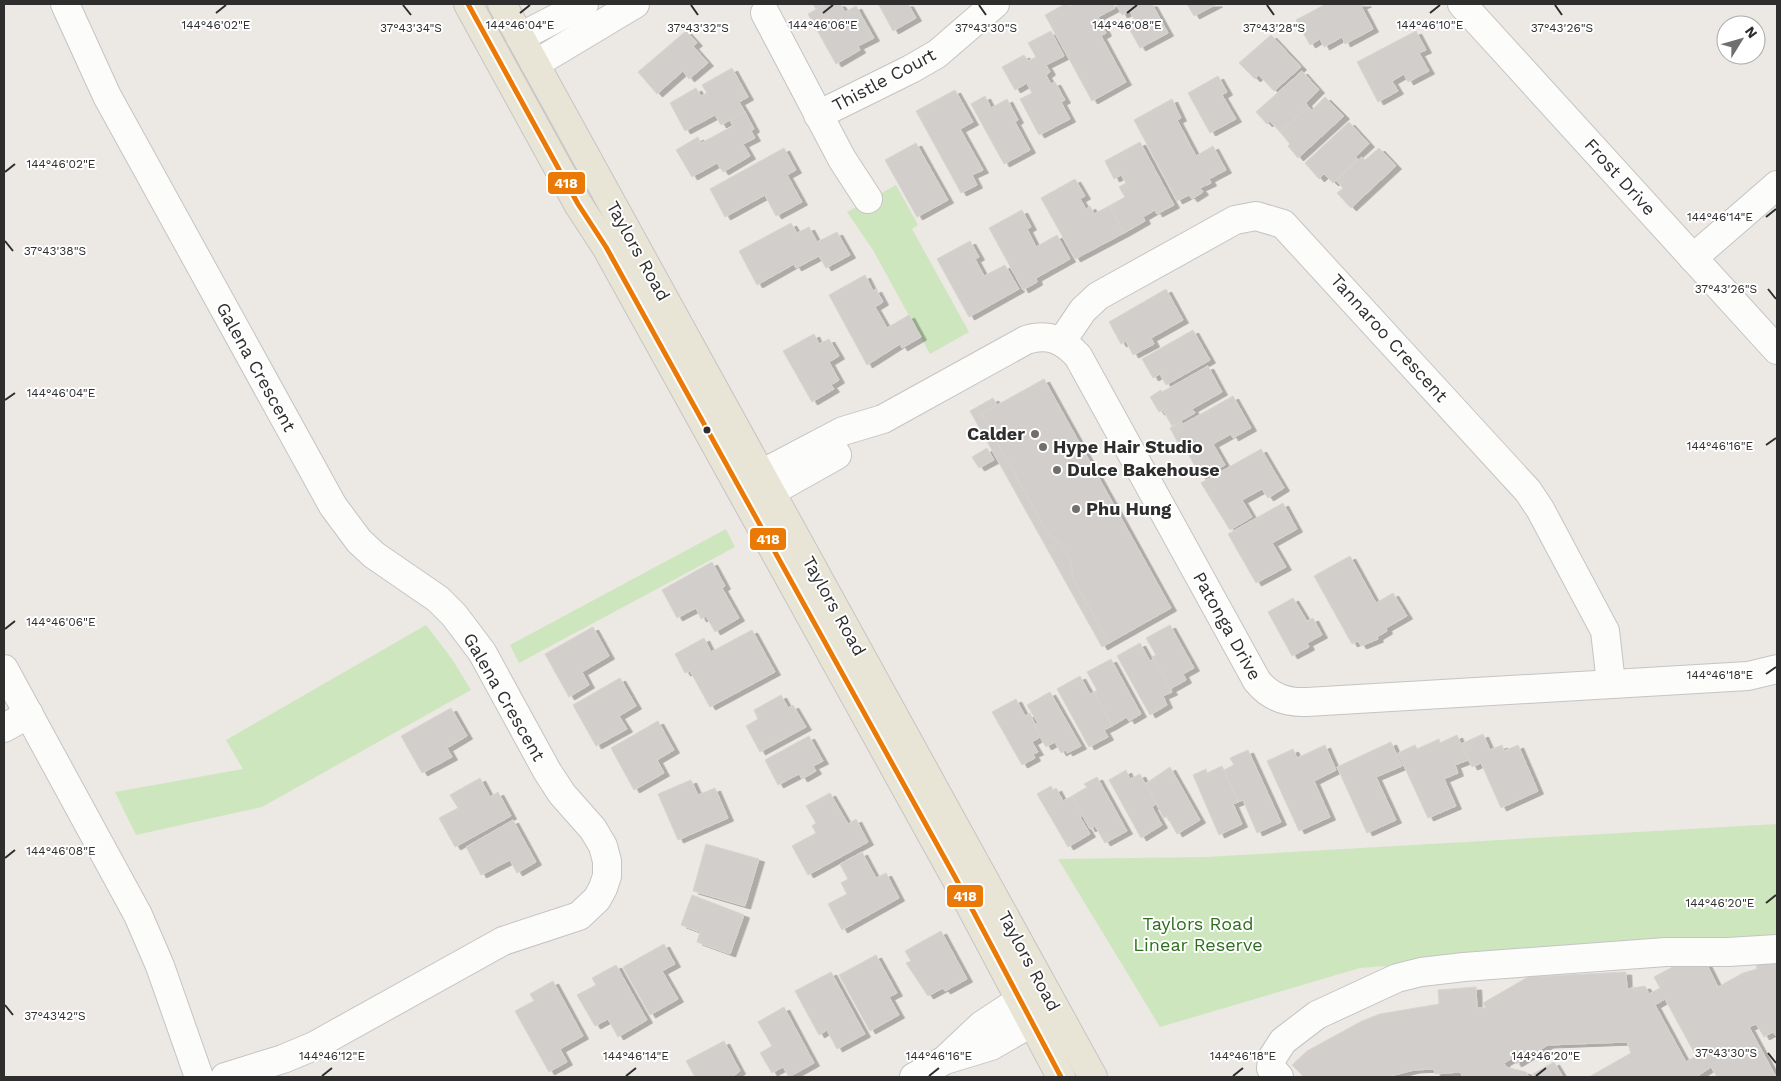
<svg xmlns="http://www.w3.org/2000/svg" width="1781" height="1081" font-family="'Work Sans',sans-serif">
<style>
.green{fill:#cee6be}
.building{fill:#d1cecb;stroke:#d7d4d0;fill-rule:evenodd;filter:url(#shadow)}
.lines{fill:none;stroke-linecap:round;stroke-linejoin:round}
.minor-casing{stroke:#c5c4c5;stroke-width:30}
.major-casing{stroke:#c6c5c4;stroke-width:30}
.minor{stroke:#fcfcfb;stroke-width:28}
.major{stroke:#e8e4d6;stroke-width:28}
.bus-1-casing{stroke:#fff;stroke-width:9}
.bus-1{stroke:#ea7a05;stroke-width:5}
.ticks{fill:none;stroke:#2e2e2e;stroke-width:2}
.bus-dot{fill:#2e2e2e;stroke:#fff;stroke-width:2}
.poi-dot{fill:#706f6e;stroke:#fff;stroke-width:2}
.labels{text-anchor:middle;stroke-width:4;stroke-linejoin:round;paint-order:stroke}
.street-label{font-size:18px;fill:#2e2e2e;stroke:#fff}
.poi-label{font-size:18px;font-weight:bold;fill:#2e2e2e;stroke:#fff;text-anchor:start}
.park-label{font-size:18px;fill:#2c6e1b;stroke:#fff}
.ticks-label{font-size:12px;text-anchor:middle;fill:#2e2e2e;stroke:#fff;stroke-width:4;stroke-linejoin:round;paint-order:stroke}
.line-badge{stroke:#fff;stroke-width:2}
.badge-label{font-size:14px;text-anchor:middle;font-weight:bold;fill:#fff}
</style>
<defs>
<filter id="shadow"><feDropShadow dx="5.5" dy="3" stdDeviation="0" flood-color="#0004"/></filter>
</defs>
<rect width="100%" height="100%" fill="#ece8e4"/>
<g class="green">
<polygon points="896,185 918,225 912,229 969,332 930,354 873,250 847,212"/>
<polygon points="726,529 735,547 519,663 510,645"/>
<polygon points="426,625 452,659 471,690 262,807 136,835 115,792 243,769 226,740"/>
<polygon points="1777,824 1777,938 1360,968 1160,1027 1058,859 1206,857"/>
</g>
<g class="building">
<polygon points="813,4 826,4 816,9"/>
<polygon points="826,4 840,4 845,12 856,6 874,38 858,46 860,50 836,64 808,14"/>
<polygon points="881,4 908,4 916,18 893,31 879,5"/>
<polygon points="1065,4 1070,6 1074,4 1113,4 1115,8 1098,17 1106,33 1101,36 1126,82 1092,101 1045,15"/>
<polygon points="1116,4 1152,4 1168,33 1140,48 1126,23 1134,19 1130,11 1122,15"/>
<polygon points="1187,4 1217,4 1194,16"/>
<polygon points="1326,4 1366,4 1361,6 1373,29 1345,44 1342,37 1324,47 1320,39 1310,45 1296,20"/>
<polygon points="686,31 697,43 693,46 708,63 689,79 683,71 657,94 638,72"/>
<polygon points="1051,31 1064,56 1046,65 1050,72 1046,75 1051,84 1055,82 1065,100 1061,102 1070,119 1039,135 1020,99 1032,93 1027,83 1015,90 1002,67 1024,55 1028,61 1036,57 1028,43"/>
<polygon points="1416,31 1426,50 1419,53 1429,71 1408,82 1404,74 1392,81 1398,91 1378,102 1357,62"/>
<polygon points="1271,35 1301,67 1274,91 1259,75 1255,79 1239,63"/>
<polygon points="732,68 748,97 739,102 745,112 721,125 715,115 685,131 670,103 696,88 701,96 707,93 702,85"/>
<polygon points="1302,71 1319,90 1306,103 1308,107 1280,132 1270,121 1267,124 1256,112"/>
<polygon points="1218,76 1227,92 1222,95 1236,119 1210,133 1188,93"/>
<polygon points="955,90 973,122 960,129 983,170 972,175 977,185 961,193 916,111"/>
<polygon points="985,96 991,108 1007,99 1018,120 1015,122 1030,150 1004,164 971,104"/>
<polygon points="1325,97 1344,116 1298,158 1288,146 1290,144 1280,132 1308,107 1312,110"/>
<polygon points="1172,99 1181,118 1177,120 1196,156 1213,146 1226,170 1209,179 1211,183 1200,188 1203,192 1192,199 1189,195 1177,201 1134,120"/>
<polygon points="745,112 754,129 751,131 755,138 743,144 750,156 723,172 717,163 692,177 676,150 698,137 701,143 733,126 730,120"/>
<polygon points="1349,122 1369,144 1355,157 1358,159 1333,183 1324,174 1319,179 1305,163"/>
<polygon points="1140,142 1174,205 1157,214 1155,210 1143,217 1145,221 1124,233 1109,206 1125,197 1119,187 1126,183 1121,175 1114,179 1105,161"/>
<polygon points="916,143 948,200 917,217 885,160"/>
<polygon points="784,148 796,170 787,175 802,202 776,216 765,195 725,217 710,189"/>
<polygon points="1379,148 1396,166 1351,208 1337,193 1343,188 1336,180 1362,157 1365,160"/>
<polygon points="1075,179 1085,196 1080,199 1086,209 1090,206 1094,214 1109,206 1124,233 1075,259 1041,198"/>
<polygon points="1022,210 1031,227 1027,229 1036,247 1057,235 1070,259 1036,278 1037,282 1023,290 989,228"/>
<polygon points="791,223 797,233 809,227 817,242 837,232 850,255 826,268 819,256 796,268 794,264 757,285 739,251"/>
<polygon points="970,241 979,257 975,259 984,276 1005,265 1019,289 969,317 937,259"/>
<polygon points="865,275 873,291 876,289 883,302 875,307 887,328 909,315 921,337 902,348 900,344 867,365 829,295"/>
<polygon points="1166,289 1183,320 1151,338 1154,344 1133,355 1126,341 1121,344 1109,322"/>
<polygon points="1193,330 1210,360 1166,385 1160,374 1153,378 1142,359"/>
<polygon points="814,334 819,344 829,339 839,356 829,362 839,380 831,385 834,389 812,402 783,351"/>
<polygon points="1208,366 1222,392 1192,409 1195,413 1172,426 1163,410 1159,412 1150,397 1161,390 1162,392"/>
<polygon points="1044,379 1171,608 1109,643 1073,579 1071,563 1060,543 1048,534 981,414"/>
<polygon points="1233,396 1251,428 1233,438 1231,434 1213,444 1225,465 1201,477 1181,441 1178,443 1170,428 1182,422 1183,424"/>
<polygon points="993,398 997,405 981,414 1048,534 1060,543 1071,563 1073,579 1109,643 1102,647 970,411"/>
<polygon points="987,448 994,460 979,468 972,457"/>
<polygon points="1261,449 1284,488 1268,498 1262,489 1242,500 1252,517 1230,530 1201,483"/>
<polygon points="1283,503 1297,529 1272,543 1286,567 1256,583 1228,534"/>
<polygon points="1350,556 1376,603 1393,593 1407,616 1386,628 1387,631 1377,637 1378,639 1361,646 1358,641 1352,644 1314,576"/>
<polygon points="712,562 725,586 722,588 739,618 715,632 706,616 701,619 696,608 677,618 662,590"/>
<polygon points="1293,598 1307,621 1313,618 1322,635 1307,643 1309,647 1292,656 1268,612"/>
<polygon points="1170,625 1194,668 1183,674 1186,680 1170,689 1152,657 1156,655 1146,638"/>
<polygon points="593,627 609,656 582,672 589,685 569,697 545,654"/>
<polygon points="752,630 775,672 710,707 690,671 685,673 675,654 704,638 711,652"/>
<polygon points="1140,643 1150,661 1154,659 1172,692 1163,696 1167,705 1150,715 1117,656"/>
<polygon points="1111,659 1141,714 1129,721 1127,717 1112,726 1094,692 1097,690 1087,672"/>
<polygon points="1080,676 1090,694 1094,692 1112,726 1104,730 1108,737 1089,747 1057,689"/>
<polygon points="620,678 636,706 619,716 627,729 596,746 573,705"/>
<polygon points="1050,692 1081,746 1067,753 1066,750 1061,753 1055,742 1046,747 1033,725 1038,723 1027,705"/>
<polygon points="781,695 788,708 793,705 806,727 760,752 746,726 758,719 754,710"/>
<polygon points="1016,699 1025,716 1030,713 1040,737 1032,742 1038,752 1033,754 1035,758 1022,765 992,712"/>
<polygon points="451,708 467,736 447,748 452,757 422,773 401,736"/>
<polygon points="658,721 674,750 657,760 664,773 634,790 611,748"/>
<polygon points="1483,734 1490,750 1502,745 1504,751 1518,745 1538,791 1501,808 1481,763 1472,767 1461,744"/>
<polygon points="1457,735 1468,760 1455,765 1458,773 1444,779 1456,806 1428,818 1398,753 1415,745 1417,749 1439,739 1440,743"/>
<polygon points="809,736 823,761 813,766 816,771 802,779 799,774 778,785 765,760"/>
<polygon points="1391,742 1402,766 1376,777 1396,820 1367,833 1337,767"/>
<polygon points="1325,745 1336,770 1314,781 1330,817 1299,831 1267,761 1293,749 1297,758"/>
<polygon points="1248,750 1281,822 1257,833 1243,800 1238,802 1224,770 1234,765 1230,758"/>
<polygon points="1222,766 1238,802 1233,804 1242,824 1219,835 1193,775 1206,769 1207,773"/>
<polygon points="1170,767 1200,820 1177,834 1167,816 1164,818 1145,784"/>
<polygon points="1126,770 1130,779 1140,774 1156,804 1152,807 1162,825 1141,838 1109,780"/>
<polygon points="1097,777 1127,831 1105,843 1095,826 1090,829 1072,796 1087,787 1084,784"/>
<polygon points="480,778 490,797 498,792 511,816 455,847 439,818 458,808 450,795"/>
<polygon points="691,780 698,795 715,788 728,818 678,840 658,794"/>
<polygon points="1051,786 1053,790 1056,788 1063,801 1072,796 1083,815 1080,817 1090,834 1068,847 1037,794"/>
<polygon points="830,793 848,824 856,819 868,842 808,875 792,846 816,833 812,826 816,823 806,806"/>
<polygon points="513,820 536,862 517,873 510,860 481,875 466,847"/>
<polygon points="706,844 759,859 745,906 693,891"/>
<polygon points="862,852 876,878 886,873 899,898 842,930 828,904 847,894 841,883 848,879 840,864"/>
<polygon points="692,895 744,915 730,954 697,942 700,932 681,925"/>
<polygon points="941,931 967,979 945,991 943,988 928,996 906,963 911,961 905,951"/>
<polygon points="664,944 675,964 662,971 678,999 650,1015 623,967"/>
<polygon points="876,955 897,993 889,997 899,1015 870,1031 839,975"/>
<path d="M1691,957L1697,968L1706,963L1718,987L1743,973L1757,969L1756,962L1777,960V1037L1773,1032L1764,1037L1756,1024L1749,1027L1776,1077H1717L1711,1067L1696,1077H1589L1631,1053L1627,1042L1548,1045L1516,1064L1513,1058L1504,1063L1506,1067L1526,1072L1529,1077H1463L1460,1072L1435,1074L1434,1069L1414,1070L1386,1077H1304L1292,1065L1307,1051L1362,1021L1380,1014L1439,1004L1438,990L1476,987L1477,1008H1486L1483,1003L1528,977L1626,972L1627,989L1645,986L1649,994L1660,988L1654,977ZM1665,999L1696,1056L1686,1062L1655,1005Z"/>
<polygon points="616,965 647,1020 618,1037 608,1019 595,1026 577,995 596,985 592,978"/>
<polygon points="831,972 865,1034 837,1049 827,1030 819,1035 795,991"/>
<polygon points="553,981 583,1036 560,1049 567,1062 549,1072 515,1011 534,1001 530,994"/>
<polygon points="784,1007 814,1063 789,1077 783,1067 772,1073 760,1053 772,1046 758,1022"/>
<polygon points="724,1041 740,1071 732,1077 695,1077 686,1061"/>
<polygon points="1554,1062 1563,1077 1535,1077 1533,1074"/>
</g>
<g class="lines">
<g class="minor-casing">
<g id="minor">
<polyline points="65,4 107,96 333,506 359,541 374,555 438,599 454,615 482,652 547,771 562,794 593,829 603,846 607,861 607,876 603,888 597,899 579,916 503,941 314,1046 283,1059 225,1077"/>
<polyline points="1462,4 1777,350"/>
<polyline points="765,13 842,159 868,199"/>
<polyline points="520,37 584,4"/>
<polyline points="535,64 635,4"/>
<polyline points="818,115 911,69 937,54 995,4"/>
<polyline points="1693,258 1777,185"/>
<polyline points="1062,341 1083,310 1098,296 1235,220 1256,216 1283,224 1528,491 1540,509 1605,631 1611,683"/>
<path d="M761,474L843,431L883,419L1026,340C1049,333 1063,340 1078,356L1257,681C1270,697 1286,703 1307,702L1748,676L1777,669"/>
<polyline points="771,492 837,455"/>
<polyline points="4,669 138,915 160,966 199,1077"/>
<polyline points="4,728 29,714"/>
<polyline points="948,1057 982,1025 1020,1000"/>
<polyline points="914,1077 945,1060 991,1046 1033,1022"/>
<polyline points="1279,1077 1271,1068 1272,1058 1283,1041 1317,1015 1397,978 1421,972 1464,967 1666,952 1728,952 1777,949"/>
</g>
</g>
<g class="major-casing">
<g id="major">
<polyline points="468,4 578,204 606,247 955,877 1061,1077"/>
<polyline points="502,4 1093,1077"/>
</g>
</g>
<use href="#minor" class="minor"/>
<use href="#major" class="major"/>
<g class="bus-1-casing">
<polyline id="bus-1" points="468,4 578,204 606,247 955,877 1061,1077"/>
</g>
<use href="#bus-1" class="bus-1"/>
</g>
<path class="ticks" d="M403,5L411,15M691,5L698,15M979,5L986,15M1267,5L1274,15M1555,5L1562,15M216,13L226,5M520,13L530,5M823,13L833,5M1127,13L1137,5M1430,13L1440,5M5,172L15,164M1766,217L1776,209M5,241L13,251M1768,289L1776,299M5,400L15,393M1766,445L1776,438M5,629L15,621M1766,674L1776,667M5,858L15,850M1766,903L1776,895M5,1005L13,1015M1768,1053L1776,1063M322,1076L332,1068M626,1076L636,1068M929,1076L939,1068M1233,1076L1243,1068M1536,1076L1546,1068"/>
<circle class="bus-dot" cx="707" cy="430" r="4.5"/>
<g class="poi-dot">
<circle cx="1035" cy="434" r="5"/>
<circle cx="1043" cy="447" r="5"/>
<circle cx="1057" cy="470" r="5"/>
<circle cx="1076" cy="509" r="5"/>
</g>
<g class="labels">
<g class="street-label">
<text transform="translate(884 80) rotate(-28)" y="6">Thistle Court</text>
<text transform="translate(1620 177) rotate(48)" y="6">Frost Drive</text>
<text transform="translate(638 251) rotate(61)" y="6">Taylors Road</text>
<text transform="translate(1389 338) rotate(48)" y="6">Tannaroo Crescent</text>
<text transform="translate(256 367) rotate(61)" y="6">Galena Crescent</text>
<text transform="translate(834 606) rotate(61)" y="6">Taylors Road</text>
<text transform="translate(1227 626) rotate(61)" y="6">Patonga Drive</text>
<text transform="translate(504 697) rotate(60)" y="6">Galena Crescent</text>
<text transform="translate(1029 961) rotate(62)" y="6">Taylors Road</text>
</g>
<g class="poi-label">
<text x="1025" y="440" text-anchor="end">Calder</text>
<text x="1053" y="453">Hype Hair Studio</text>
<text x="1067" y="476">Dulce Bakehouse</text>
<text x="1086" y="515">Phu Hung</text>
</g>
<g class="park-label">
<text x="1198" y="930">Taylors Road<tspan x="1198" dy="21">Linear Reserve</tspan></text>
</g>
</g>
<g class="ticks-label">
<text x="216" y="29">144°46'02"E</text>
<text x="520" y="29">144°46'04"E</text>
<text x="823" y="29">144°46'06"E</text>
<text x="1127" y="29">144°46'08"E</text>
<text x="1430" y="29">144°46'10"E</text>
<text x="411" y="32">37°43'34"S</text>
<text x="698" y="32">37°43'32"S</text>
<text x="986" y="32">37°43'30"S</text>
<text x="1274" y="32">37°43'28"S</text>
<text x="1562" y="32">37°43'26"S</text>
<text x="61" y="168">144°46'02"E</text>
<text x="1720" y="221">144°46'14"E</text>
<text x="55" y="255">37°43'38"S</text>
<text x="1726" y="293">37°43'26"S</text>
<text x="61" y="397">144°46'04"E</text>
<text x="1720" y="450">144°46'16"E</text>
<text x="61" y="626">144°46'06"E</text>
<text x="1720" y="679">144°46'18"E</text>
<text x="61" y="855">144°46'08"E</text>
<text x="1720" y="907">144°46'20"E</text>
<text x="55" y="1020">37°43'42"S</text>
<text x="1726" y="1057">37°43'30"S</text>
<text x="332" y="1060">144°46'12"E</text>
<text x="636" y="1060">144°46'14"E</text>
<text x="939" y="1060">144°46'16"E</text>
<text x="1243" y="1060">144°46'18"E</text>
<text x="1546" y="1060">144°46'20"E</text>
</g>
<g class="line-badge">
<rect x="547" y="171" width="39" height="24" rx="5" fill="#ea7a05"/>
<rect x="749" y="527" width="38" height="24" rx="5" fill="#ea7a05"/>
<rect x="946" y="884" width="38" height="24" rx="5" fill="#ea7a05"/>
</g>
<g class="badge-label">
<text x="566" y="188">418</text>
<text x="768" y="544">418</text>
<text x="965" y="901">418</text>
</g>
<rect width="1781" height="1081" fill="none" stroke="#2e2e2e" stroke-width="10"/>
<g transform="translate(1741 40) rotate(53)"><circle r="24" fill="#ffffff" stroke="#ababab"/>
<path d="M0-4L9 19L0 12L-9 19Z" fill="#706f6e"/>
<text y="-8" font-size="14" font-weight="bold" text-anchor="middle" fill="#2e2e2e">N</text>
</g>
</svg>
